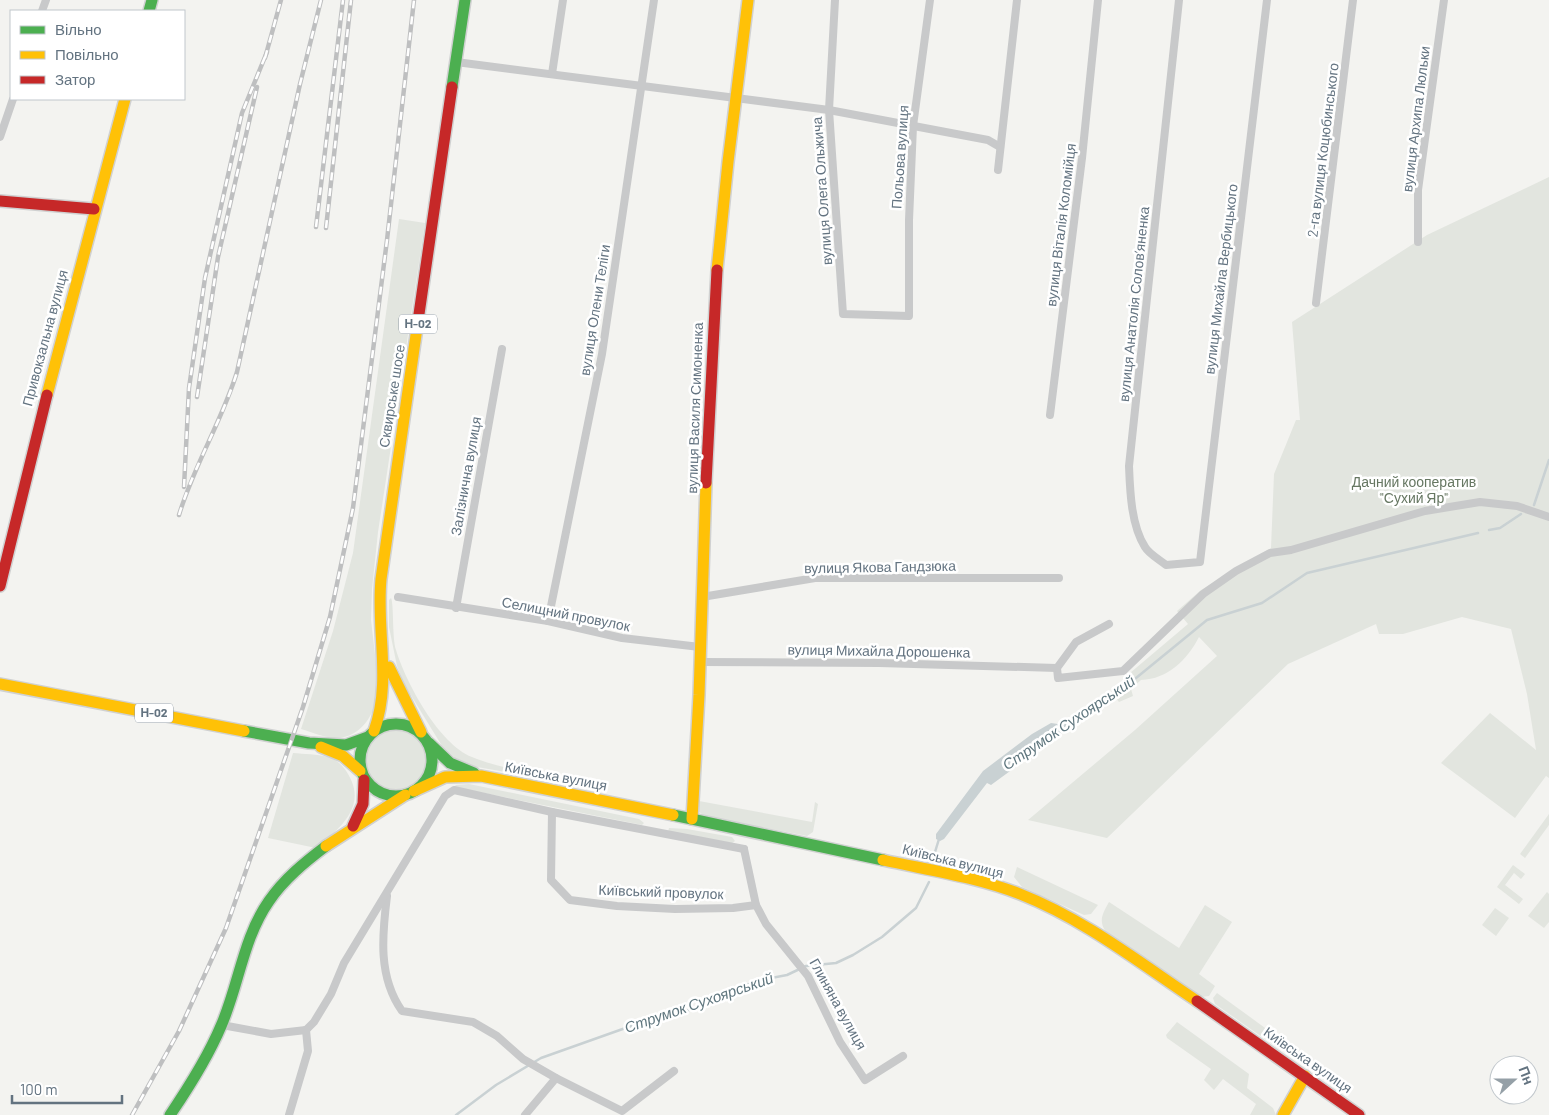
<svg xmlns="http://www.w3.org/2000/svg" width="1549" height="1115" font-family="Barlow,sans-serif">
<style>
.green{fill:#e2e5df}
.water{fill:#c9d1d3}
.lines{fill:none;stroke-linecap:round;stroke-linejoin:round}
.stream{stroke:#c9d1d3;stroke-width:2.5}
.fast-casing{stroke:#d0d1d1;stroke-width:14}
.slow-casing{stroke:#d0d1d1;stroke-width:14}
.jam-casing{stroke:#d0d1d1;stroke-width:14}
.street{stroke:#c8c9ca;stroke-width:8}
.fast{stroke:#4caf50;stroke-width:11}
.slow{stroke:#ffc107;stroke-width:11}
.jam{stroke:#c62828;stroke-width:11}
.rail-casing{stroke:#bebfc0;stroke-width:4.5}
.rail{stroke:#fff;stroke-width:2.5;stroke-dasharray:8;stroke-linecap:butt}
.labels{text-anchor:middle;stroke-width:5;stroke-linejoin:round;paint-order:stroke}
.shield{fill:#fff;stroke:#929da6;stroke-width:1}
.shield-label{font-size:12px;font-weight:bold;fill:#637380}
.street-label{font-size:14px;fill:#637380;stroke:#fff}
.park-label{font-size:14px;fill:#667762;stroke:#fff}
.water-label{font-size:15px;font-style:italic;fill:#5f767e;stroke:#fff}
</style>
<rect width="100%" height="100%" fill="#f3f3f0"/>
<g class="green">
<path d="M1549,177V778L1546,776L1515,818L1441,763L1490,713L1536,750L1527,694L1511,629L1462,617L1403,634H1379L1376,624L1288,664L1107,838L1028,820L1135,730L1217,656L1199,637C1187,660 1168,679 1141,680L1131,689L1133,696L1119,702L1114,696L1130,673L1188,624L1177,611L1201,590L1271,548L1274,474L1296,420H1300L1292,322L1427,235Z"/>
<path d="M399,219L425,223L378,532L372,589L371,620L379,689C376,712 362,738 336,738C325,738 312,732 301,729L333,631L353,553Z"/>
<path d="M391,598C394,603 392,638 396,650C406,683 439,744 472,757C498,768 527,771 554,776L556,781L477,767L455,758L442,746L404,684L397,666L389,627V600Z"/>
<circle cx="396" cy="760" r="30"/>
<path d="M293,753C304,754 317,754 328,757C337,759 344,767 348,774C368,807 339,829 316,848L268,838Z"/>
<polygon points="469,784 639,819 644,823 642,825 454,787 456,785"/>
<polygon points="699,801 812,822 815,802 818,804 813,832 807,836 704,816 696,809"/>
<polygon points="1549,814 1549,825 1525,858 1520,854"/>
<polygon points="669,828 687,829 732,837 735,841 732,843 668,832"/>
<polygon points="1513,865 1525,874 1521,879 1514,873 1505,885 1523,899 1519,904 1497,887"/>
<polygon points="1017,867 1098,905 1091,914 1084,915 1022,887 1014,877"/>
<polygon points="1547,892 1549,894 1549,922 1544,928 1528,916"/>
<path d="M1109,902L1179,948L1205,905L1232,922L1199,974L1215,986L1209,996L1201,997L1106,932C1098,920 1103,913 1109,902Z"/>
<polygon points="1495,908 1509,918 1496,936 1482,925"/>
<polygon points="1217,993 1290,1046 1290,1048 1283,1050 1279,1049 1215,1004 1213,998"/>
<polygon points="1177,1022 1249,1074 1247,1088 1273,1108 1276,1115 1250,1115 1256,1104 1223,1079 1214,1090 1204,1080 1211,1069 1167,1038 1166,1035"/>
</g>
<polygon class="water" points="1051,723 1058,724 1062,731 1061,734 991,785 987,783 944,839 940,841 936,839 936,834 983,771 1032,734"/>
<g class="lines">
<g class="stream">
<polyline points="1534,505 1549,460"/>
<polyline points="1489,530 1500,528 1521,514"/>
<polyline points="1059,729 1114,696 1207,620 1262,603 1307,573 1478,533"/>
<polyline points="935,852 939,839"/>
<polyline points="456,1115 496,1085 541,1058 648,1020 668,1017 692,1009 756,981 787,975 806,966 836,963 853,955 882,937 916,908 929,882"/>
</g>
<g class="fast-casing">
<g id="fast">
<polyline points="149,11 152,0"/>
<polyline points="452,87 465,0"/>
<circle cx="396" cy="760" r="36"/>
<polyline points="244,731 309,743 346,745 368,737"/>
<polyline points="429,743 450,763 474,773"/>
<polyline points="673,815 883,860"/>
<path d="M170,1115C189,1087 208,1057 221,1026C239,985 243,938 269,901C284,879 305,862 326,846"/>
</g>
</g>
<g class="slow-casing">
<g id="slow">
<polyline points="717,270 728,162 748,0"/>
<polyline points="47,395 125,99"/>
<polyline points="389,667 421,732"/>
<polyline points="0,684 244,731"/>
<path d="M374,731C392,681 376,631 381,579L418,321"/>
<polyline points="321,747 343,756 360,771"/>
<polyline points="414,791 445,777 481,776 673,815"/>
<polyline points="692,819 699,695 706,483"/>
<polyline points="326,846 405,795"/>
<path d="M883,860C928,870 977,877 1020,894C1084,919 1140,963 1197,1001"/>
<polyline points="1283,1115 1305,1076"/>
</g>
</g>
<g class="jam-casing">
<g id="jam">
<polyline points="0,201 94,209"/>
<polyline points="418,321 452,87"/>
<polyline points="706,483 717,270"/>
<polyline points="0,586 47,395"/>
<polyline points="353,826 363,804 364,780"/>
<polyline points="1197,1001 1359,1115"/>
</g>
</g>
<g class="street">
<polyline points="835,0 829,110 843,314 909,316 909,220 913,126 930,0"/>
<path d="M1179,0L1129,466C1130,491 1131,525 1145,547C1149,554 1160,560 1166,565L1200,562L1267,0"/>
<polyline points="42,11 46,0"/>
<polyline points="456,62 829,110 988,140 1000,147"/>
<polyline points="552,74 563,0"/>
<polyline points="0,137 13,99"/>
<polyline points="998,170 1017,0"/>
<polyline points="1418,242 1418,190 1444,0"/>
<polyline points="1316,303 1353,0"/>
<polyline points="1050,415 1082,158 1098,0"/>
<polyline points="398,597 548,621 622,638 700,647"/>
<polyline points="702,597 815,578 1059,578"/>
<polyline points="456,608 502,349"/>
<polyline points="548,621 602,354 654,0"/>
<polyline points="1109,624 1076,642 1057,668 1058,678 1123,671 1203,594 1236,571 1270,553 1291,550 1425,511 1480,502 1517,506 1549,517"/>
<polyline points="701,662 879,663 1057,668"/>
<polyline points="552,812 551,880 570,900 617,906 675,909 733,908 756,905"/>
<polyline points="744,849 756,905 766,924 808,976 840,1042 865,1080 903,1056"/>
<path d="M387,896C382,936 378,977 402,1011L473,1022L497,1036L523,1059L556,1078"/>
<polyline points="222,1025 271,1034 306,1030 314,1022 331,994 344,963 445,796 454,790 552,812 744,849"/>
<polyline points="289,1115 308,1051 306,1030"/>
<polyline points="525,1115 556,1078 622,1111 674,1071"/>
</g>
<use href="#fast" class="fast"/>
<use href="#slow" class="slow"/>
<use href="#jam" class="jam"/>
<g class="rail-casing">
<g id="rail">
<polyline points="265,58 281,0"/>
<polyline points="316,227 343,0"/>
<polyline points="326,228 351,0"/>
<polyline points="197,397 218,257 257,87"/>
<polyline points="184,487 189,388 205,278 242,113 267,52"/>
<path d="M179,515C194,465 222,421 237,372L300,84L321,0"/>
<polyline points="132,1115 179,1031 226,928 303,707 330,617 353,508 387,240 414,0"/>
</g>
</g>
<use href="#rail" class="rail"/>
</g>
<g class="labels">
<g class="shield">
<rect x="399" y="314.5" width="38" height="19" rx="4"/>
<rect x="135" y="703.5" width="38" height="19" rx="4"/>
</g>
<g class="shield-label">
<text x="418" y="328">Н-02</text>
<text x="154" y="717">Н-02</text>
</g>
<g class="street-label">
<text transform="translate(1416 119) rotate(-83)" y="5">вулиця Архипа Люльки</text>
<text transform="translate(1323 150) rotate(-83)" y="5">2-га вулиця Коцюбинського</text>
<text transform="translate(900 157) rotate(-86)" y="5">Польова вулиця</text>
<text transform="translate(822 191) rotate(-94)" y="5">вулиця Олега Ольжича</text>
<text transform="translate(1061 225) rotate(-83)" y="5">вулиця Віталія Коломійця</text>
<text transform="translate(1221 279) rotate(-83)" y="5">вулиця Михайла Вербицького</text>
<text transform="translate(1134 304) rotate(-84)" y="5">вулиця Анатолія Соловʼяненка</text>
<text transform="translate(595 310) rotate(-81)" y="5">вулиця Олени Теліги</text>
<text transform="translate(45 338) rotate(-75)" y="5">Привокзальна вулиця</text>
<text transform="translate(392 396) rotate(-81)" y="5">Сквирське шосе</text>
<text transform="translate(695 408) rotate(-88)" y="5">вулиця Василя Симоненка</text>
<text transform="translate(466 476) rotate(-80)" y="5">Залізнична вулиця</text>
<text transform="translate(880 567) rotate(-1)" y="5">вулиця Якова Гандзюка</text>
<text transform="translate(566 614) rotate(11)" y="5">Селищний провулок</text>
<text transform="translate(879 651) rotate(1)" y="5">вулиця Михайла Дорошенка</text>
<text transform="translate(556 776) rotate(11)" y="5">Київська вулиця</text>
<text transform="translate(953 861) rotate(14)" y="5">Київська вулиця</text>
<text transform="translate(661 892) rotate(2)" y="5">Київський провулок</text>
<text transform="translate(838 1004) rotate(61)" y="5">Глиняна вулиця</text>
<text transform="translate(1308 1060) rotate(35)" y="5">Київська вулиця</text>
</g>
<g class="park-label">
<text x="1414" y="487">Дачний кооператив<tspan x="1414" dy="16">"Сухий Яр"</tspan></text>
</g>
<g class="water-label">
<text transform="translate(1069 723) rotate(-34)" y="5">Струмок Сухоярський</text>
<text transform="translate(699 1003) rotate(-19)" y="5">Струмок Сухоярський</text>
</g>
</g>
<rect x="10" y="10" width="175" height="90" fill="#ffffff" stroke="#c1c7cc"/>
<rect x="20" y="26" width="25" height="8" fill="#4caf50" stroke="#c1c7cc"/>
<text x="55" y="35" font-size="15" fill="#637380">Вільно</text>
<rect x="20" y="51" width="25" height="8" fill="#ffc107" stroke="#c1c7cc"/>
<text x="55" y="60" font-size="15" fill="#637380">Повільно</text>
<rect x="20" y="76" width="25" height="8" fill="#c62828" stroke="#c1c7cc"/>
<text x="55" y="85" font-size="15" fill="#637380">Затор</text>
<g transform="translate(1514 1080) rotate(69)"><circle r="24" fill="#ffffff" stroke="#c1c7cc"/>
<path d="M0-4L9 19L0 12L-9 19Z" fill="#95a0a7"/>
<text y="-8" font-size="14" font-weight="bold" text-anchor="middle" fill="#637380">Пн</text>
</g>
<path d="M12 1095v8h110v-8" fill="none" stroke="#637380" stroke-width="2.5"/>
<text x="20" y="1095" font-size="15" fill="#637380" stroke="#ffffff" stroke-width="4" paint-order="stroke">100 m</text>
</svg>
